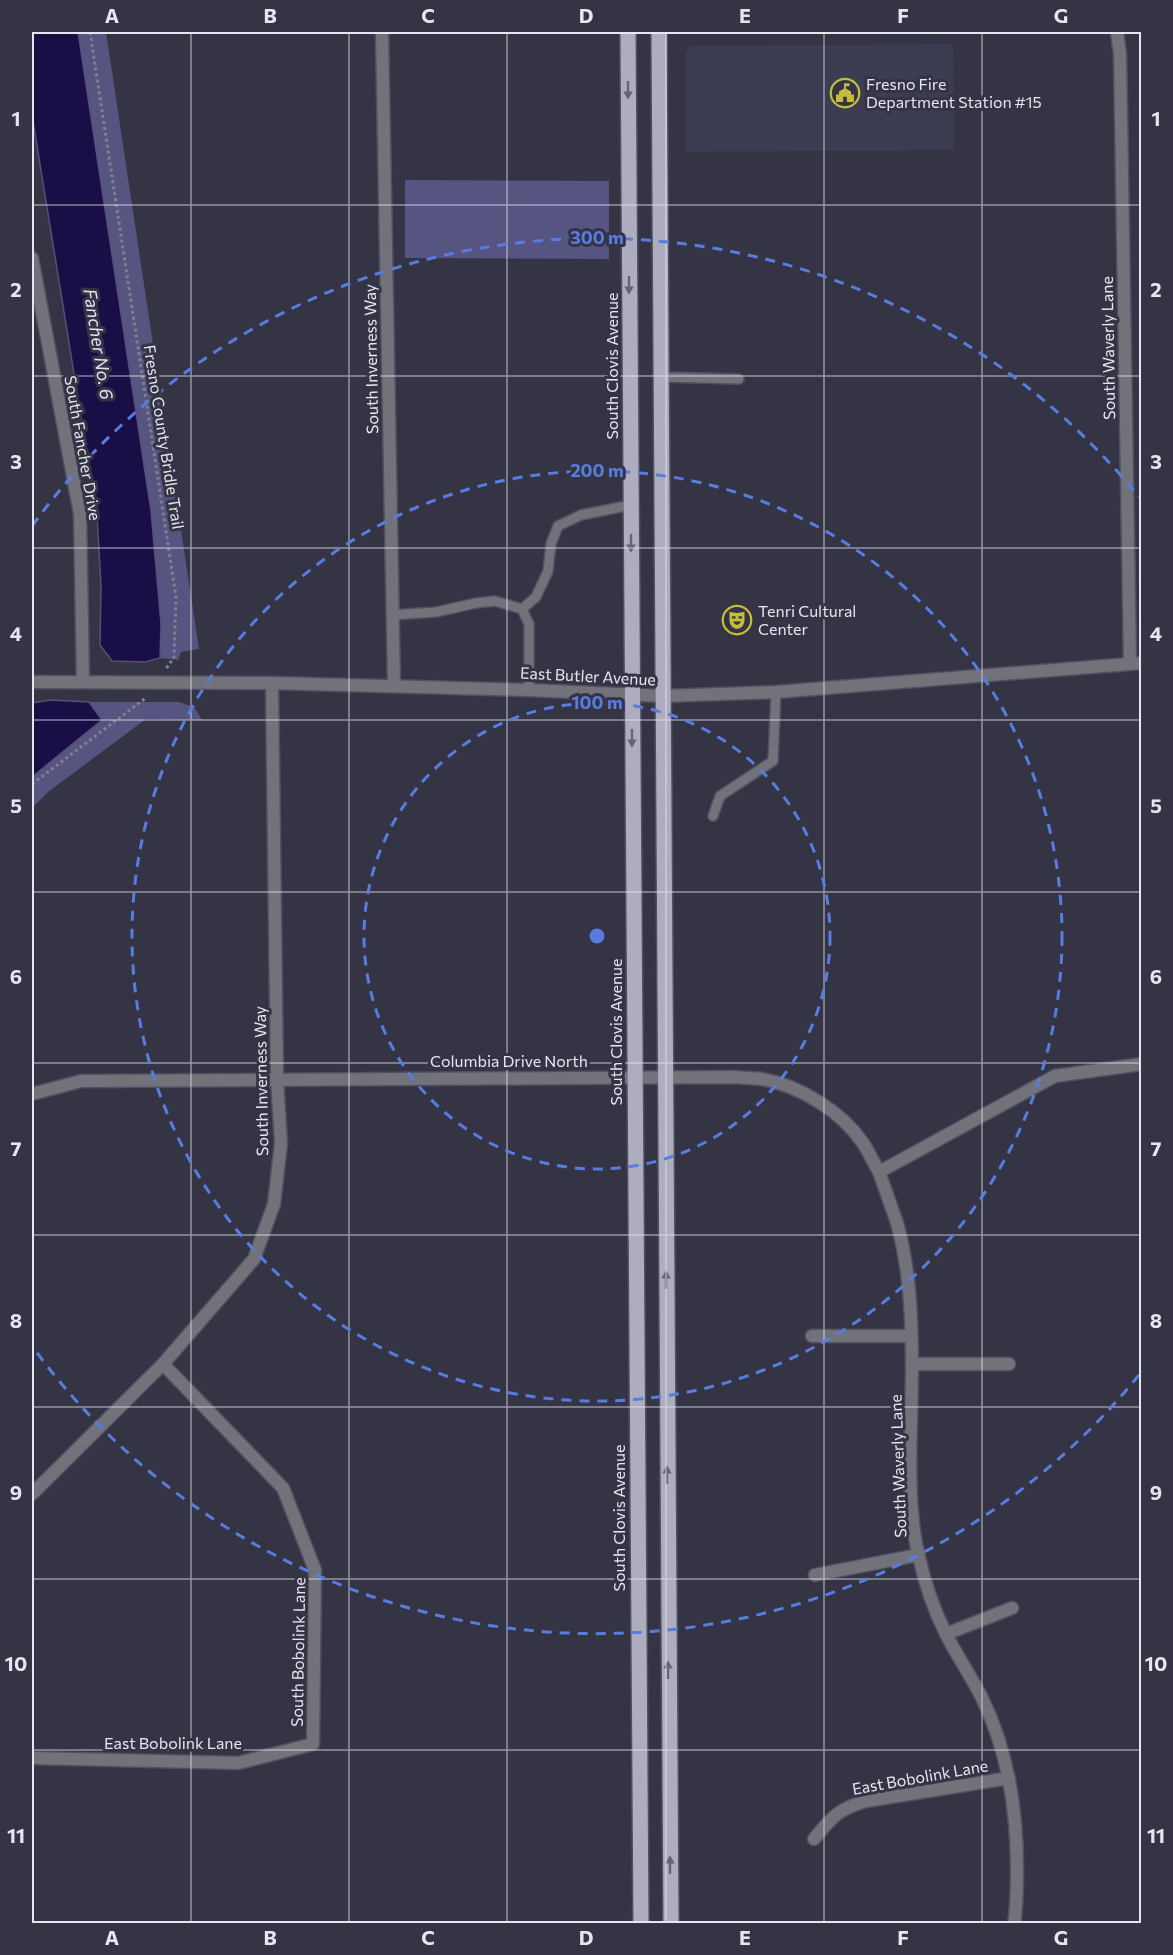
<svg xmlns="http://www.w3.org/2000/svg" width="1173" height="1955" font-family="Commissioner,sans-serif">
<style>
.built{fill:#3c3c53}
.green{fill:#565481}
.water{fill:#1a0e47;stroke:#574f7a;stroke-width:1.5}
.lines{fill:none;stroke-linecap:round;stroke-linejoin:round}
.service-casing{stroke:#505061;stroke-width:12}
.minor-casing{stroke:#505061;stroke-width:15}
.tertiary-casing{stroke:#505061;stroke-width:15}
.primary-casing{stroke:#505061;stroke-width:18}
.path{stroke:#80808f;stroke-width:3;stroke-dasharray:3 3;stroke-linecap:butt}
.service{stroke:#72727b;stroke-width:9}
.minor{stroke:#72727b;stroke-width:12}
.tertiary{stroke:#72727b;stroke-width:12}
.primary{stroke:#adadbf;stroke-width:15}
.oneway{fill:#646476}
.grid{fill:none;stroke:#e5e6f1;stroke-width:1.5;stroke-opacity:0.55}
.ring{fill:none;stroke:#597ce0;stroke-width:3;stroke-dasharray:10 8}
.labels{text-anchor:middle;stroke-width:6;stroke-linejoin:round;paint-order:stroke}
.poi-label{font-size:16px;fill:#e5e6f1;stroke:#343445;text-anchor:start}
.street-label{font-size:16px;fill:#e5e6f1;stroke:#343445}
.water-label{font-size:18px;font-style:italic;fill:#e2e3f6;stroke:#343445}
.centre{fill:#597ce0;stroke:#343445;stroke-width:3}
.ring-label{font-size:18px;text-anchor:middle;font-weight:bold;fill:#597ce0;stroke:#343445;stroke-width:6;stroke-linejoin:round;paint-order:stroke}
.neatline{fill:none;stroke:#e5e6f1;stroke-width:2}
.grid-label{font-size:20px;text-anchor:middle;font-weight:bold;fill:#e5e6f1}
</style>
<rect width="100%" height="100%" fill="#343445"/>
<polygon class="built" points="953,44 954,150 686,152 686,53 688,48 693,46"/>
<g class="green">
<polygon points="78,32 106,32 199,649 181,652 178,660 160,658 161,624 151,511"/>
<polygon points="405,180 609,181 609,259 405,258"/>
<polygon points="89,702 179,702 194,707 202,720 146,719 48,792 32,808 32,777 102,720"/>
</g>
<g class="water">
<polygon points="32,32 78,32 151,511 161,624 160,658 145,662 112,661 100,645 101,586 97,515 32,115"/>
<polygon points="51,700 89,702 102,720 32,777 32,703"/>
</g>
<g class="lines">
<g class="service-casing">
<g id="service">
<polyline points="661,377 739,379"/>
<polyline points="522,609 536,597 548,571 551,544 558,526 581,515 631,505"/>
<polyline points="393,615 436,612 476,603 495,601 522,609 529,624 529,690"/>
<polyline points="713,816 720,796 773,761 776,692"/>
</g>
</g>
<g class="minor-casing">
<g id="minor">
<polyline points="382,32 394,686"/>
<polyline points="1117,32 1120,54 1130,663"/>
<polyline points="32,258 80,514 83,681"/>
<path d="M32,1094L81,1081L734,1077C743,1078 753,1078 762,1079C800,1086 841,1111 863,1143C869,1152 873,1162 879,1172L1055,1076L1142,1064"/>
<path d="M879,1172C885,1189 891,1206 897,1223C910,1269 912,1320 912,1367C912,1425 905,1502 919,1557C925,1584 934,1610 946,1634C957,1656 971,1676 982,1698C1008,1751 1017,1810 1017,1869C1017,1887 1017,1906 1014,1924"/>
<polyline points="812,1336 911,1336"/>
<polyline points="912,1364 1009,1364"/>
<polyline points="32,1494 163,1364 254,1259 274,1204 281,1143 277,1079 272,683"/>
<polyline points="815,1575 918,1555"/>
<polyline points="946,1634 1012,1608"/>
<polyline points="32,1758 238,1763 313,1744 315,1570 283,1488 163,1364"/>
<path d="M814,1839C832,1817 838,1809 866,1801L1009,1778"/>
</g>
</g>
<g class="tertiary-casing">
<polyline id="tertiary" points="32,682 272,683 529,690 663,696 776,692 1142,663"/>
</g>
<g class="primary-casing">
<g id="primary">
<polyline points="628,32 641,1924"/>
<polyline points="659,32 671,1924"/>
</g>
</g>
<g class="path">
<polyline points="90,32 176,597 174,657 166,669"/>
<polyline points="32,784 147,697"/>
</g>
<use href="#service" class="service"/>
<use href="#minor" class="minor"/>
<use href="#tertiary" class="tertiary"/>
<use href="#primary" class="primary"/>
</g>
<defs><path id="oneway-solid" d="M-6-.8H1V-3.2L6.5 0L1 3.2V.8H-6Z" transform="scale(1.5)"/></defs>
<g class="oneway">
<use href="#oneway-solid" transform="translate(628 90) rotate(90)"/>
<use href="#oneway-solid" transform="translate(629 285) rotate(90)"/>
<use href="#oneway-solid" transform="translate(631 543) rotate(90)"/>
<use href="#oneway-solid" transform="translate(632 738) rotate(90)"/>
<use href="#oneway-solid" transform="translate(666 1280) rotate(-90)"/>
<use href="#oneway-solid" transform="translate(667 1475) rotate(-90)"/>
<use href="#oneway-solid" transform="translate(668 1670) rotate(-90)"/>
<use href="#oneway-solid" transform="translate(670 1865) rotate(-90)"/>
</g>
<path class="grid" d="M191,32V1924M349,32V1924M507,32V1924M666,32V1924M824,32V1924M982,32V1924M32,205H1142M32,376H1142M32,548H1142M32,720H1142M32,892H1142M32,1063H1142M32,1235H1142M32,1407H1142M32,1579H1142M32,1750H1142"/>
<g class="ring">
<circle cx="597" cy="936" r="233"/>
<circle cx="597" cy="936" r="465"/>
<path d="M1139 1375A698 698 0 0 1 32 1346M32 526A698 698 0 0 1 1139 497"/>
</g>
<defs>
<g id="civic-ring" transform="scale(1.5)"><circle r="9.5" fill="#343445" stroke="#c6bc3c" stroke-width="1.5"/><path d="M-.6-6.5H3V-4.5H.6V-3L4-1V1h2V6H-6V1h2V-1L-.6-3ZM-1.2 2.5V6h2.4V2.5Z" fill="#c6bc3c"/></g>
<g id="theatre-ring" transform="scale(1.5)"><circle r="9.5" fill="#343445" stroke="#c6bc3c" stroke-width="1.5"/><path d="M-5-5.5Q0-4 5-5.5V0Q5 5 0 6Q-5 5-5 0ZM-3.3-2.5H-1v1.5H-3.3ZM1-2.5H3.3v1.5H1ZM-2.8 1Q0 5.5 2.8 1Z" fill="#c6bc3c"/></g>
</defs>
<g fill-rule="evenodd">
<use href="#civic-ring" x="845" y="93"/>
<use href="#theatre-ring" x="737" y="620"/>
</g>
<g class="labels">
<g class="poi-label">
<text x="866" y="90">Fresno Fire<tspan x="866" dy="18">Department Station #15</tspan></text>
<text x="758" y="617">Tenri Cultural<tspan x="758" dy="18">Center</tspan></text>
</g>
<g class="street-label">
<text transform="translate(1108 348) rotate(-91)" y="6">South Waverly Lane</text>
<text transform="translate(371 359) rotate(-91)" y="6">South Inverness Way</text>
<text transform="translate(612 366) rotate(-90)" y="6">South Clovis Avenue</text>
<text transform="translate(164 437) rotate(81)" y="6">Fresno County Bridle Trail</text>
<text transform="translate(83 448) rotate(80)" y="6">South Fancher Drive</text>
<text transform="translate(588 676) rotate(3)" y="6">East Butler Avenue</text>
<text transform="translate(616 1032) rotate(-90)" y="6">South Clovis Avenue</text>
<text x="509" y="1067">Columbia Drive North</text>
<text transform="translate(261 1081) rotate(-91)" y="6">South Inverness Way</text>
<text transform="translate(898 1466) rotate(-92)" y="6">South Waverly Lane</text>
<text transform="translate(619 1518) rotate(-90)" y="6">South Clovis Avenue</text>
<text transform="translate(298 1652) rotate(-89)" y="6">South Bobolink Lane</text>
<text x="173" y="1749">East Bobolink Lane</text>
<text transform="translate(920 1777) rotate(-10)" y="6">East Bobolink Lane</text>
</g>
<g class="water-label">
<text transform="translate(98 344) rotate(81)" y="6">Fancher No. 6</text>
</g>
</g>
<circle cx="597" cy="936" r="9" class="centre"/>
<g class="ring-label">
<text x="597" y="244">300 m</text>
<text x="597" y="477">200 m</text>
<text x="597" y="709">100 m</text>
</g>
<rect width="1173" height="1955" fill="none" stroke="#343445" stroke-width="66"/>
<rect x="33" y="33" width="1107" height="1889" class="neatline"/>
<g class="grid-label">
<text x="112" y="23">A</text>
<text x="270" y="23">B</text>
<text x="428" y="23">C</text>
<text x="586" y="23">D</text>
<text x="745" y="23">E</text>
<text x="903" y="23">F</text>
<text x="1061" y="23">G</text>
<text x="16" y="126">1</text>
<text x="1156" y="126">1</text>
<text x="16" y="297">2</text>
<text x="1156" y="297">2</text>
<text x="16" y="469">3</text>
<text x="1156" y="469">3</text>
<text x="16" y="641">4</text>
<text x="1156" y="641">4</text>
<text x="16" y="813">5</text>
<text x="1156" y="813">5</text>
<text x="16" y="984">6</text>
<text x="1156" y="984">6</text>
<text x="16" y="1156">7</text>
<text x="1156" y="1156">7</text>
<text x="16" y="1328">8</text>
<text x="1156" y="1328">8</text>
<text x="16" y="1500">9</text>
<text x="1156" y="1500">9</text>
<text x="16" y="1671">10</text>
<text x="1156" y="1671">10</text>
<text x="16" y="1843">11</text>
<text x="1156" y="1843">11</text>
<text x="112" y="1945">A</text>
<text x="270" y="1945">B</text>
<text x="428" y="1945">C</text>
<text x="586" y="1945">D</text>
<text x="745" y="1945">E</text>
<text x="903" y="1945">F</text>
<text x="1061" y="1945">G</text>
</g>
</svg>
